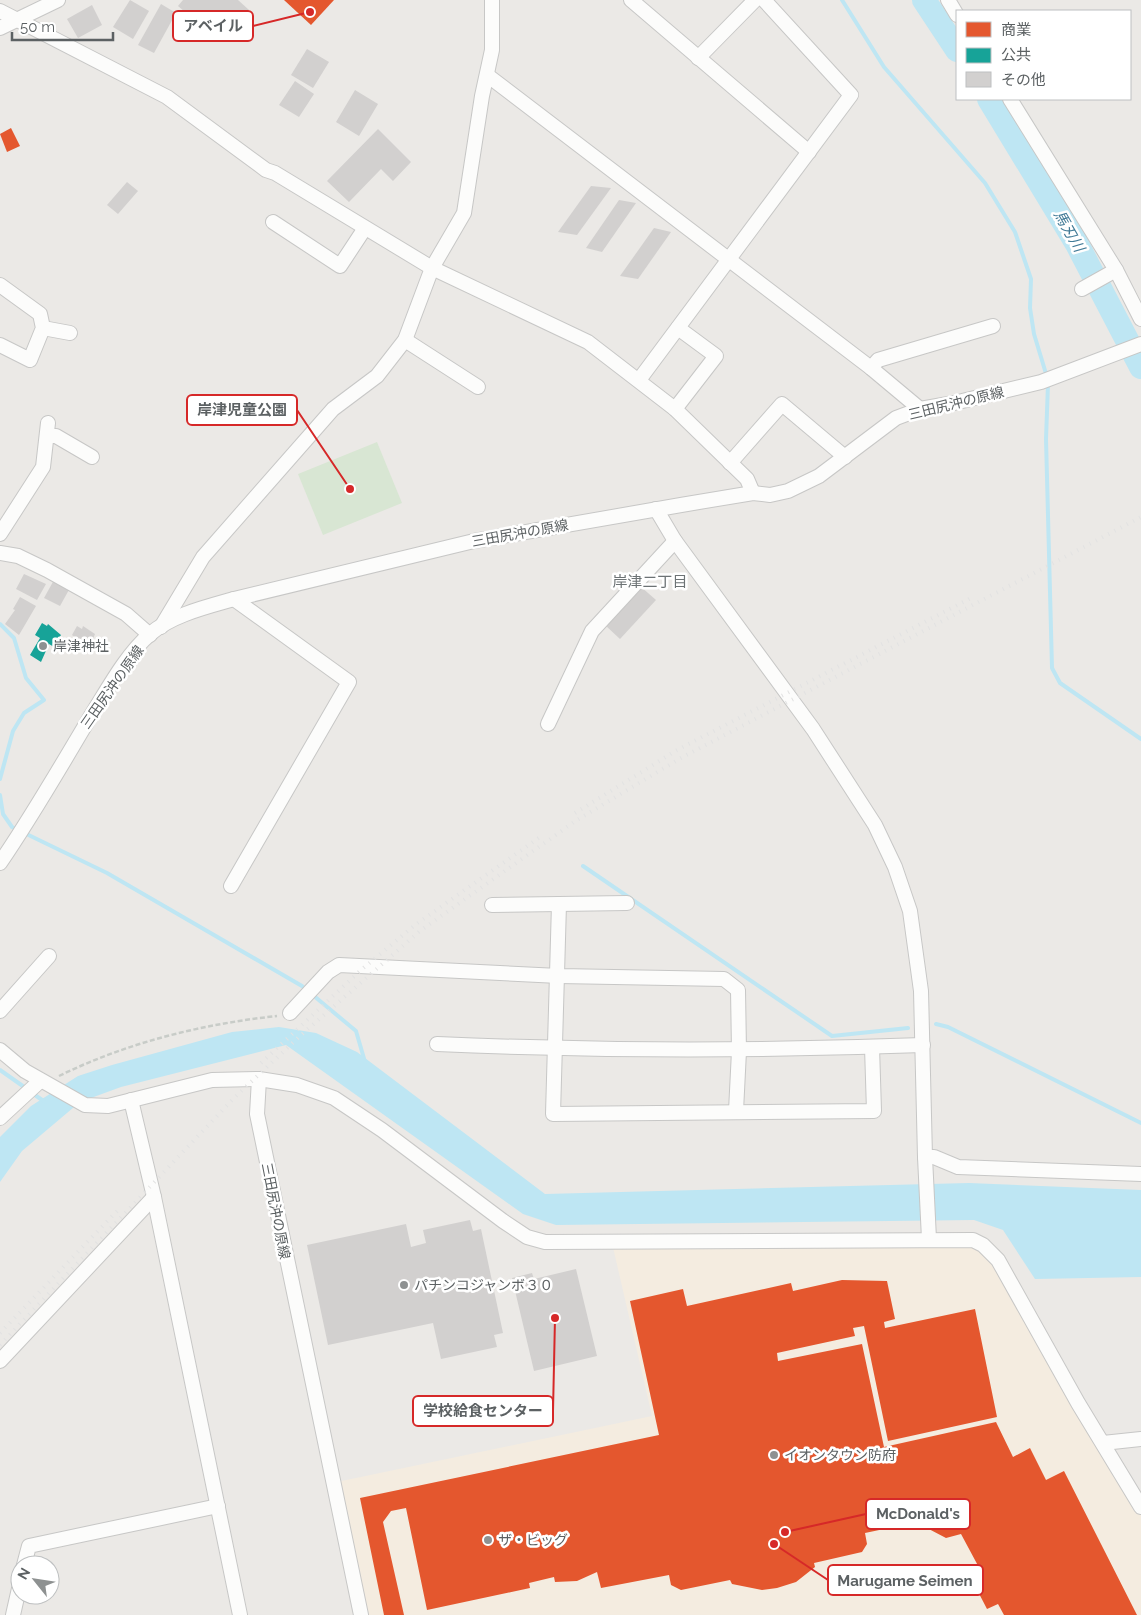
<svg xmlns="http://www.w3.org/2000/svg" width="1141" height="1615" font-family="Raleway,'Noto Sans JP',sans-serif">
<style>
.commercial{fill:#f4ece0}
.green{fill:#d8e6d3}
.water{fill:#bee6f3}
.shops{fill:#e4572e}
.public{fill:#17a398}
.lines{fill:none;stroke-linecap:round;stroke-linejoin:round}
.stream{stroke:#bee6f3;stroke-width:4}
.river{stroke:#bee6f3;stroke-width:24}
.building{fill:#d2d0cf}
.minor-casing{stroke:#c7c7c6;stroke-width:16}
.path{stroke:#c8ccc8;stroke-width:2.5;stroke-dasharray:5 2.5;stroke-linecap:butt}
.minor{stroke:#fcfcfb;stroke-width:14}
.rail{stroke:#e2e2e2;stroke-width:4;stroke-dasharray:1 6;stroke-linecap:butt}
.poi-dot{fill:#8e9191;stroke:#fff;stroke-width:2}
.labels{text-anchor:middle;stroke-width:5;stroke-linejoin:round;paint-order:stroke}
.street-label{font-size:14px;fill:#5c6163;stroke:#fff}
.poi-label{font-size:14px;fill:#5c6163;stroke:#fff;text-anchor:start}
.water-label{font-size:15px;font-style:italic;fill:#427b97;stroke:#fff}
.neighbourhood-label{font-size:15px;fill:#6d7375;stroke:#fff}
.leader{fill:none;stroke:#d62828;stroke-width:2}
.callout-dot{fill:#d62828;stroke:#fff;stroke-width:2}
.callout{fill:#fff;stroke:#d62828;stroke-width:2}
.callout-label{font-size:15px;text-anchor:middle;font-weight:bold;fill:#5c6163}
</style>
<rect width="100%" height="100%" fill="#ebe9e6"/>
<polygon class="commercial" points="612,1243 983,1245 1141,1510 1141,1615 359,1615 332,1483 652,1416"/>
<polygon class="green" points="377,442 402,503 323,535 298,474"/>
<polygon class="water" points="279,1027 316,1033 357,1052 545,1194 969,1183 1141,1190 1141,1277 1035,1279 1003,1230 974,1220 556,1225 523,1214 286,1045 121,1087 80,1102 22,1151 0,1182 0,1137 31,1106 78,1076 112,1065 232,1032"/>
<g class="shops">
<polygon points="284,0 334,0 311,25"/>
<polygon points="11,128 20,146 7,152 0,134"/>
<polygon points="842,1280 887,1281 895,1319 884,1322 885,1328 975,1309 997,1417 888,1441 864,1326 853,1328 855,1336 777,1353 778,1361 862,1344 884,1447 996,1422 1013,1457 1030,1448 1046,1480 1064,1471 1137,1615 1004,1615 998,1604 987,1609 972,1580 983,1575 961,1534 946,1538 925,1527 922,1521 865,1533 867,1544 862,1552 814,1563 815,1567 796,1582 777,1588 762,1590 732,1584 730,1580 681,1590 671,1585 669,1575 601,1588 597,1572 577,1581 555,1582 554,1577 529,1583 530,1588 427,1610 406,1508 391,1511 383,1522 404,1615 384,1615 360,1498 659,1435 630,1301 683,1289 687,1306 791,1283 793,1291"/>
</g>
<polygon class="public" points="42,623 47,626 48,624 61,635 54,647 49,644 41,662 30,655 40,638 35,635"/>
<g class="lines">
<g class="stream">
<polyline points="842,0 884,67 985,183 1015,232 1031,279 1030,308 1034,334 1047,377"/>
<polyline points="1048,384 1046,439 1052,668 1060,683 1141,739"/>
<polyline points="0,624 14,638 26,678 44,700 24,713 13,731 0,779"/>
<polyline points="0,795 3,814 12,827 107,873 302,986 356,1031 365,1062"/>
<polyline points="583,866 832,1036 908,1028"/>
<polyline points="936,1024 948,1027 1141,1123"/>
<polyline points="0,1070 27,1089"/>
<polyline points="32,1093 45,1102"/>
</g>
<g class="river">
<polyline points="924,0 957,50"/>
<polyline points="989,99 1077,244 1141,367"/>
</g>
</g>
<g class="building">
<polygon points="130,0 149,11 133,39 113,27"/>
<polygon points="183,0 238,0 249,10 220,42 178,6"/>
<polygon points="161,4 176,13 154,53 138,45"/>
<polygon points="92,5 102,25 78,38 67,19"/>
<polygon points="307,49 329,62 313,88 291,75"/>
<polygon points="295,81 314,94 299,117 279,105"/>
<polygon points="355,90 378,104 359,136 336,122"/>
<polygon points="378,129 411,162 393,181 381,169 349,202 327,181"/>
<polygon points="127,182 138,191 118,214 107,205"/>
<polygon points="591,186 611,188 577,235 558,232"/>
<polygon points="619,200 636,203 602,252 586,248"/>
<polygon points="654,228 671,232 638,279 620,276"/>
<polygon points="24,574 46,584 37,600 16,589"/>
<polygon points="54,580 70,588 60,606 44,598"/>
<polygon points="640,586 656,600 620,639 605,625"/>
<polygon points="20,597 36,606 19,635 5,624 15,610 13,609"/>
<polygon points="77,626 82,629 83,626 95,634 90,647 75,640 76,638 72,635"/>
<polygon points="470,1220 473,1231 481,1229 503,1333 494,1335 497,1347 441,1359 433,1323 328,1345 307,1245 406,1224 411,1247 426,1243 423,1230"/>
<polygon points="576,1269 597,1356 534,1371 512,1278 532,1273 534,1279"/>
</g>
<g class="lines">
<g class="minor-casing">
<g id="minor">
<polyline points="631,0 809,152"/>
<polyline points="948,0 957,15"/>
<polyline points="0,11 167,97 266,170 275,173 432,268 588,342 675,409 747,479 753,493"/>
<polyline points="0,28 58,0"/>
<polyline points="698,58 755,0"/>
<polyline points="487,75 871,368 920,409"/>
<polyline points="1010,99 1116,270 1141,319"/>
<polyline points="273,222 340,266 365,228"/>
<polyline points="0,285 40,314 43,328 30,360 0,345"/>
<polyline points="1082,289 1116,270"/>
<polyline points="43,328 70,333"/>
<polyline points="405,340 478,387"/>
<polyline points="871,368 878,360 993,326"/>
<polyline points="639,380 851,95 764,0"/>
<polyline points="675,409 716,356 678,328"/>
<polyline points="47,436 56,436 92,457"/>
<polyline points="730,463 782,404 845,457"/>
<polyline points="656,509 675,541 813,729 875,825 895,867 910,911 921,991 925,1157 929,1239"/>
<polyline points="0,534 43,467 48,423"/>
<polyline points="0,553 18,556 47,570 126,614 150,635"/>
<polyline points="161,627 203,557 333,409 377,376 405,340 432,268 464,213 482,96 492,50 492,0"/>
<polyline points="548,724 592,631 675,541"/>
<path d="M0,863C33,815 62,764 92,714C109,687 126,655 150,634C172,615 206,607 234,599L474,541L681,505L753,493L770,495L788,491L819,476L896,418L920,409L954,403L1041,382L1141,344"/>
<polyline points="231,886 349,682 234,599"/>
<polyline points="559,904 553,1114 874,1111 872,1047"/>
<polyline points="492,905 627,903"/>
<polyline points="0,1011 49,956"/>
<polyline points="290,1013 328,972 339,965 559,976 724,979 738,990 739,1051 736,1111"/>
<path d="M437,1044C599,1051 761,1051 923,1045"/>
<polyline points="0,1050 25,1071 85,1105 108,1106 212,1080 259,1079 297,1085 334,1098 382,1130 503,1221 527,1237 545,1242 973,1240 983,1245 998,1260 1078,1403 1141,1507"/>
<polyline points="259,1079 257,1114 361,1615"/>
<polyline points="131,1100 154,1197 240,1615"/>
<polyline points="0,1118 40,1081"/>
<polyline points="925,1157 934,1157 958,1167 1141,1174"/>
<polyline points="0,1361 154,1197"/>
<polyline points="1103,1443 1141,1439"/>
<polyline points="24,1565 29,1546 218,1506"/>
<polyline points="13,1615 20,1584"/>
</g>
</g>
<path class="path" d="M59,1076C126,1043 202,1024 277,1016"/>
<use href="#minor" class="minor"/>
<g class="rail">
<polyline points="575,813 677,750 971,598"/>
<polyline points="261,1063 361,970 415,925 540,837"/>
<polyline points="0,1333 120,1208"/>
<polyline points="0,1345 235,1097 300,1036 420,931 577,820 681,758 1141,517"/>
</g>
</g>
<g class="poi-dot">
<circle cx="43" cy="646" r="5"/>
<circle cx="404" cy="1285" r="5"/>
<circle cx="774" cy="1455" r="5"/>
<circle cx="488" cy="1540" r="5"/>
</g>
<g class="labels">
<g class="street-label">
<text transform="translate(956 403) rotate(-14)" y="5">三田尻沖の原線</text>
<text transform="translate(520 533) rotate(-10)" y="5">三田尻沖の原線</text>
<text transform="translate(112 687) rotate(-55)" y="5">三田尻沖の原線</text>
<text transform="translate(276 1211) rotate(79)" y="5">三田尻沖の原線</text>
</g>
<g class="poi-label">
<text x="53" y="651">岸津神社</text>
<text x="414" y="1290">パチンコジャンボ３０</text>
<text x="784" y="1460">イオンタウン防府</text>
<text x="498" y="1545">ザ・ビッグ</text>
</g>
<g class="water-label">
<text transform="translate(1069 231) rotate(60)" y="5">馬刃川</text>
</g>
<g class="neighbourhood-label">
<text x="650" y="587">岸津二丁目</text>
</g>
</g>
<path class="leader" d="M310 12L253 26M350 489L297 410M555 1318L553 1411M785 1532L866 1514M774 1544L828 1580"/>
<g class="callout-dot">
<circle cx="310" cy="12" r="5"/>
<circle cx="350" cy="489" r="5"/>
<circle cx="555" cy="1318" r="5"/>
<circle cx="785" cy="1532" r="5"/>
<circle cx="774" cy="1544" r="5"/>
</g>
<g class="callout">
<rect x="173" y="11" width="80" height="30" rx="5"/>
<rect x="187" y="395" width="110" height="30" rx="5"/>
<rect x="413" y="1396" width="140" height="30" rx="5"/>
<rect x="866" y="1499" width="104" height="30" rx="5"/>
<rect x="828" y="1565" width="155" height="30" rx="5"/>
</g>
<g class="callout-label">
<text x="213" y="31">アベイル</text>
<text x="242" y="415">岸津児童公園</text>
<text x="483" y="1416">学校給食センター</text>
<text x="918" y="1519">McDonald's</text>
<text x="905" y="1586">Marugame Seimen</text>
</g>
<rect x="956" y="10" width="175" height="90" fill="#ffffff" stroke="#bec0c1"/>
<rect x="966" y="22" width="25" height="15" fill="#e4572e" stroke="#bec0c1"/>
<text x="1001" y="35" font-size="15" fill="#5c6163">商業</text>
<rect x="966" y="48" width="25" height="15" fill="#17a398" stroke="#bec0c1"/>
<text x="1001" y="60" font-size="15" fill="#5c6163">公共</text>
<rect x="966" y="72" width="25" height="15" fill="#d2d0cf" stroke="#bec0c1"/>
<text x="1001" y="85" font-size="15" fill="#5c6163">その他</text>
<g transform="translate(35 1580) rotate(300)"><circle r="24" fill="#ffffff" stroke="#bec0c1"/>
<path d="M0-4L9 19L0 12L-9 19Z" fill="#8e9191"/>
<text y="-8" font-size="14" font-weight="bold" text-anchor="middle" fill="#5c6163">N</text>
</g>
<path d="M12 32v8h101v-8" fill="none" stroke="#5c6163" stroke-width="2.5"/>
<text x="20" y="32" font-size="15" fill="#5c6163" stroke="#ffffff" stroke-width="4" paint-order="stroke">50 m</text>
</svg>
